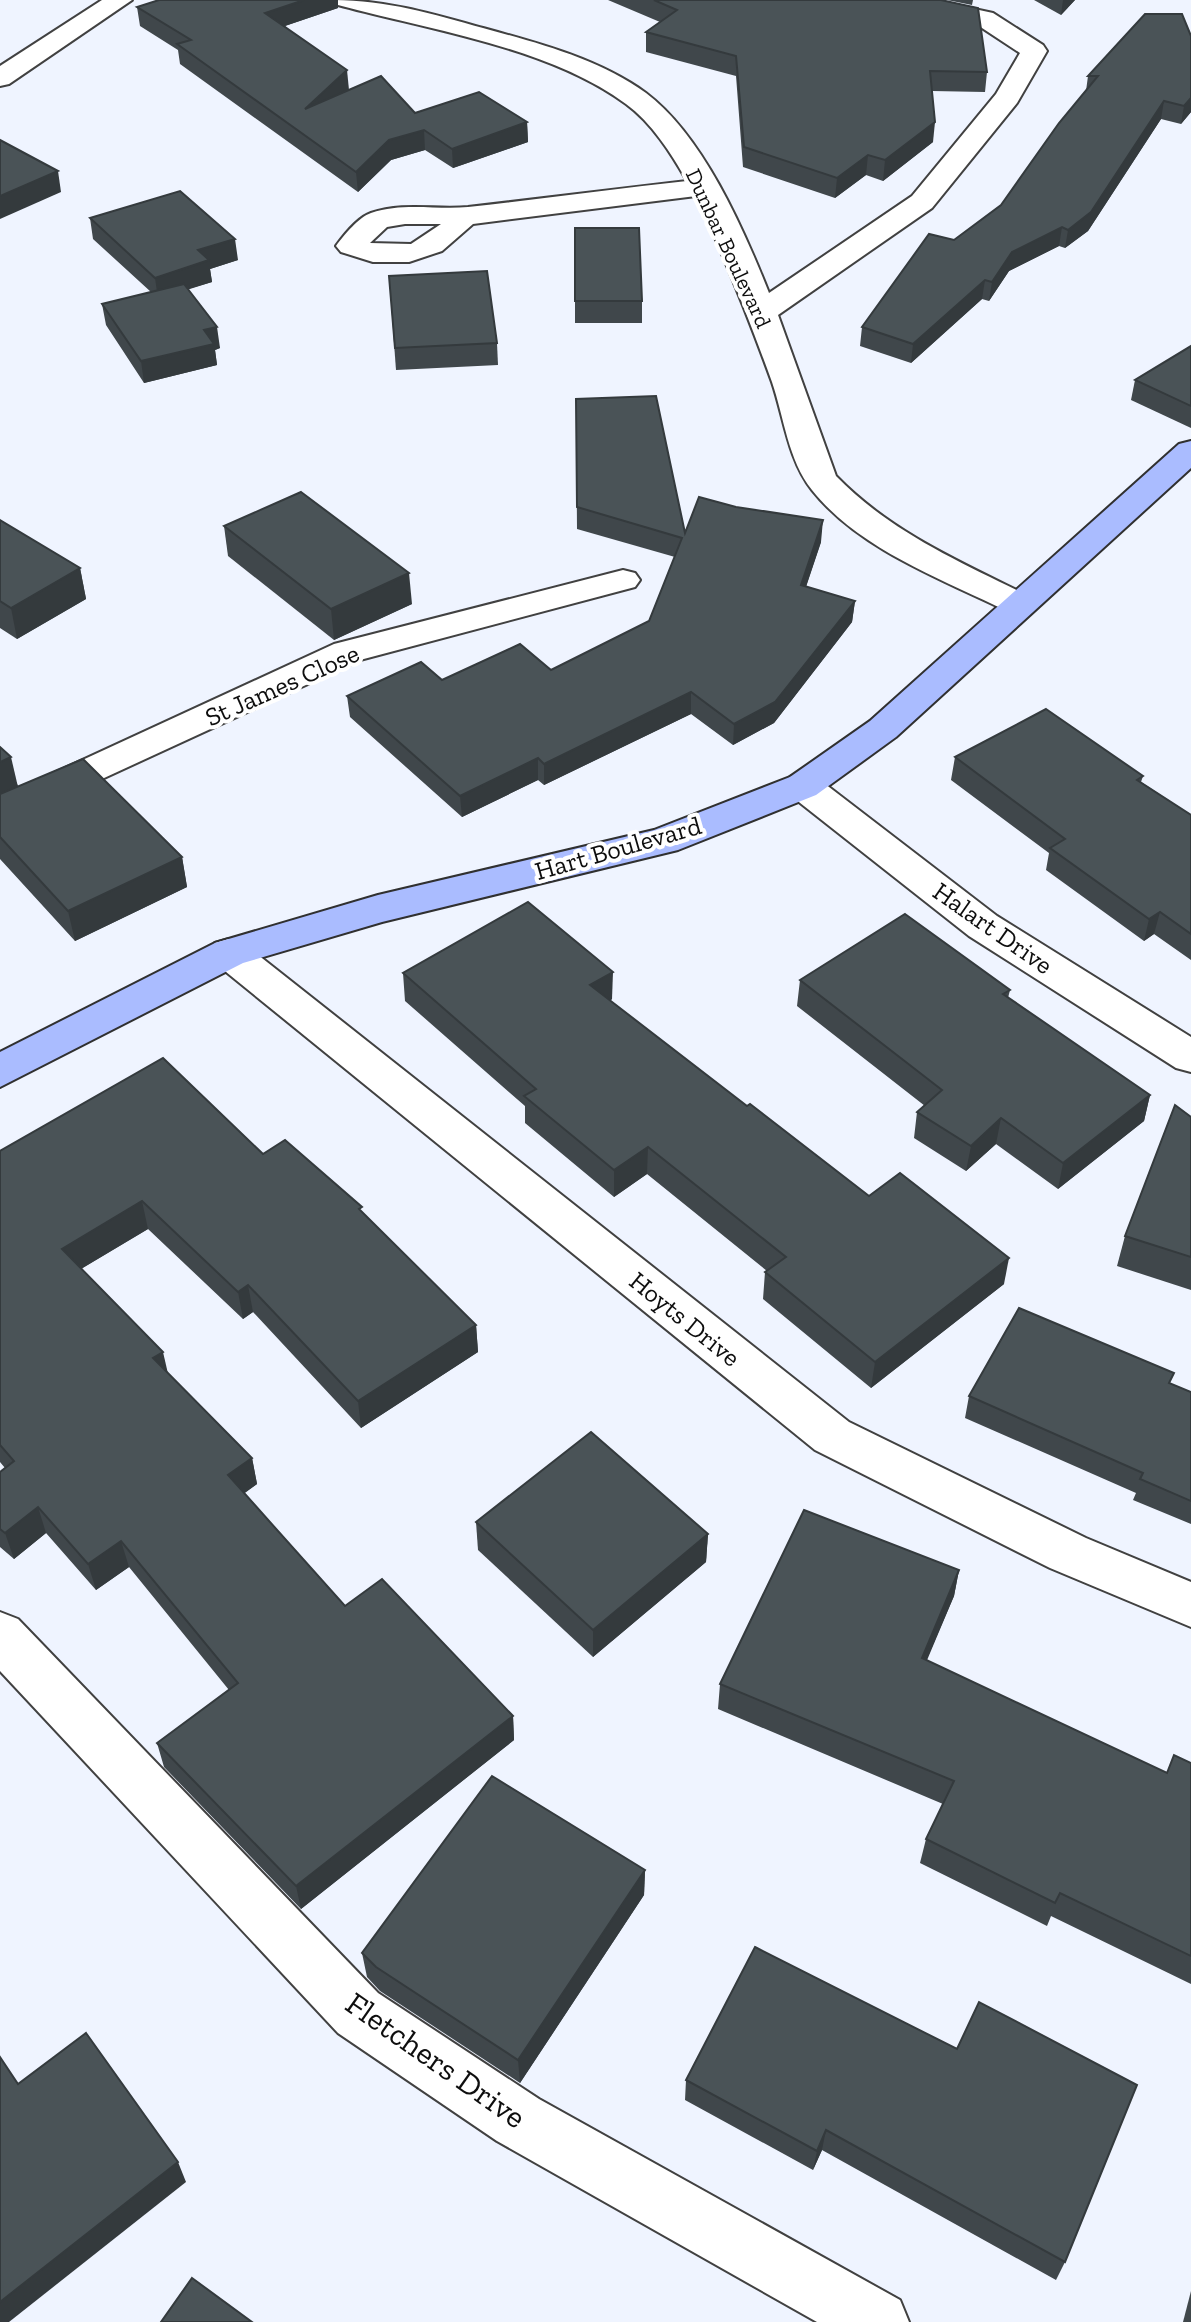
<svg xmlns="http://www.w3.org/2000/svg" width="1191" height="2322" font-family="'Zilla Slab',serif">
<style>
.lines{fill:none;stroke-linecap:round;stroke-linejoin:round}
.street-casing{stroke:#414141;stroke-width:4}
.secondary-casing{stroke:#303030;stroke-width:4}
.street{fill:#fff;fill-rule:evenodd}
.secondary{fill:#aabcff;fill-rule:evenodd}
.wall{fill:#40474b}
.shaded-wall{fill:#343a3d}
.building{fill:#4a5357;stroke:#343a3d;stroke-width:2}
.labels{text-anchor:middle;stroke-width:8;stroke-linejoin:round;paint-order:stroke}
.far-street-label{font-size:22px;fill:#0e0e0e;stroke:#fff}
.street-label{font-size:26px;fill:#0e0e0e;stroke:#fff}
.near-street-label{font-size:32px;fill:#0e0e0e;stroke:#fff}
</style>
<rect width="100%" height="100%" fill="#eff4ff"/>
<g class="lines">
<g class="street-casing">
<g id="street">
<polygon points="102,0 132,0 9,84 0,86 0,66"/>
<path d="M334,0C386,0 433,14 483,28C538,43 599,59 646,93C703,136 743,228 769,293L912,196L996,94L1020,53L976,24L887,5L883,0H933L993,13L1043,45L1047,51L1017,103L932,208L778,315L836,476C890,532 962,563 1031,597L1037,604L1031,611L1019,615L1007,611C941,579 859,549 812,490C788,460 784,417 772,382C749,319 725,257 696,196L473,224L442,251L409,262H373L341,252L336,246C344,235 359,217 371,213C403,202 436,210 468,207C541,199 614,189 687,181C671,153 652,123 626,104C549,47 430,30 338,5ZM405,224H441L411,244L370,243L387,227Z"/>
<polygon points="623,570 635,573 640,580 635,587 360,660 0,826 0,798 334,644"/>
<polygon points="803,774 816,777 997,916 1191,1037 1191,1072 1176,1068 969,936 790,795 784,786 790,777"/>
<polygon points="229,939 243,943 849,1422 1086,1538 1191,1582 1191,1627 1050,1568 815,1450 215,963 209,953 215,943"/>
<polygon points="0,1612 18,1619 378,1993 539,2099 900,2300 909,2322 817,2322 497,2141 338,2033 0,1671"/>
</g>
</g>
<g class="secondary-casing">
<polygon id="secondary" points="1191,441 1191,468 896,737 816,795 678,850 382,922 243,963 0,1087 0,1052 215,943 378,895 654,830 790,777 870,721 1179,444"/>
</g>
<use href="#street" class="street"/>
<use href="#secondary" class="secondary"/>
</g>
<g class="wall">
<polygon points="608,0 941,0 987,72 985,92 932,91 933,142 883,181 866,175 835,198 743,167 736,76 646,52 646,32 660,22"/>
<polygon points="947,0 973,0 972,5"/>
<polygon points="1034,0 1075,0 1061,15"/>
<polygon points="137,7 338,8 285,26 349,90 415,113 527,122 528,142 453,168 425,150 391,160 358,192 180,64 178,50 140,26"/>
<polygon points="1145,14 1191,112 1181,124 1161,119 1088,231 1065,248 1059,246 1009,271 989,301 982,299 911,363 860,346 862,327 954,240 1001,205 1086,91 1088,76"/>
<polygon points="90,218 238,260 210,269 212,282 188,289 220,348 215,350 217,365 144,383 106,325 102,304 151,292 93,239"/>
<polygon points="575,228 642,301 642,323 575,323"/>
<polygon points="389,276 497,343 498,365 396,370"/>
<polygon points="1191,346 1191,428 1131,400 1135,380"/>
<polygon points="576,399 685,533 821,542 806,587 855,601 852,622 774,723 733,745 691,714 544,785 538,780 462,817 350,717 347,696 442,680 551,670 649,621 675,557 577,529"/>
<polygon points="0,520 80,568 86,599 17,639 0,628"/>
<polygon points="224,526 412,604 334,640 228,556"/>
<polygon points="0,747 18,786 182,857 187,887 75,941 0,859"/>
<polygon points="955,757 1143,776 1141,782 1191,815 1191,960 1154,934 1144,941 1046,870 1049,853 951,780"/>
<polygon points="403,973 612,999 610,1001 747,1106 869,1196 1004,1284 871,1388 763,1299 765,1272 767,1271 647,1174 614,1197 525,1123 525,1106 405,1001"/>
<polygon points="800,980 1010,990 1008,998 1150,1095 1144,1121 1058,1189 996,1144 966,1171 914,1138 917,1112 925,1106 797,1006"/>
<polygon points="1191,1117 1191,1290 1117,1266 1125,1236"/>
<polygon points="0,1151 263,1154 363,1213 476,1325 478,1352 361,1428 253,1312 243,1319 148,1229 81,1269 168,1374 252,1458 257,1484 244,1493 345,1606 513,1716 514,1740 301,1909 164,1767 157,1743 229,1690 129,1567 96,1590 46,1533 14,1559 0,1547 0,1472 5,1468 0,1462"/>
<polygon points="1171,1384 1191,1392 1191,1524 1133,1500 1136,1493 965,1418 969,1396"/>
<polygon points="476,1522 708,1534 706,1562 593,1657 478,1550"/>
<polygon points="959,1570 954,1596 926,1661 1167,1773 1191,1763 1191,1984 1051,1916 1047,1926 920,1863 926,1839 943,1804 718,1709 720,1684"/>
<polygon points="645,1870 644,1895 520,2083 380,1991 367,1977 362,1953"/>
<polygon points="755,1947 1065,2262 1056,2280 822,2150 813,2170 685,2100 686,2080"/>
<polygon points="1191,2291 1191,2322 1183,2322"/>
</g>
<g class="shaded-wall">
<polygon points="304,0 338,0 338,8 267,32 265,13"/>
<polygon points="1063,0 1075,0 1061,15"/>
<polygon points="347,70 349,90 305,109"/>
<polygon points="1191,98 1191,112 1181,124 1184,106"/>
<polygon points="1164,101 1161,119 1088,231 1065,248 1068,230"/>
<polygon points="527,122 528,142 453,168 452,149"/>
<polygon points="935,122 933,142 883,181 885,160"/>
<polygon points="424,130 425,150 391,160 358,192 356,172 389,140"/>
<polygon points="868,155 866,175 835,198 837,178"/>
<polygon points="58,171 61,192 0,219 0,196"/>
<polygon points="1062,227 1059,246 1009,271 989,301 992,282 1012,252"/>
<polygon points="235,239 238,260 210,269 212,282 158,299 155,278 198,250"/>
<polygon points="985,280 982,299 911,363 913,344"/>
<polygon points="217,327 220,348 215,350 217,365 144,383 141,361 204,330"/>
<polygon points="823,520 821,542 799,607 801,585"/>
<polygon points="80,568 86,599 17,639 11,608"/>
<polygon points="409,573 412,604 334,640 331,609"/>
<polygon points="855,601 852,622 774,723 733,745 734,724"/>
<polygon points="691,692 691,714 544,785 544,764"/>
<polygon points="11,757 18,787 0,796 0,762"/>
<polygon points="538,758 538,780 462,817 460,796"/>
<polygon points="182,857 187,887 75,941 68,911"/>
<polygon points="1160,912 1154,934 1144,941 1149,919"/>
<polygon points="613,972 612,999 590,1013 590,985"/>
<polygon points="1150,1095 1144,1121 1058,1189 1063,1163"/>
<polygon points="1001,1118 996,1144 966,1171 971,1146"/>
<polygon points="648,1147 647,1174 614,1197 614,1170"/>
<polygon points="142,1201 148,1229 69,1276 62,1249"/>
<polygon points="1009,1258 1004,1284 871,1388 875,1362"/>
<polygon points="248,1285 253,1312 243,1319 238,1292"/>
<polygon points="476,1325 478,1352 361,1428 358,1401"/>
<polygon points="163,1352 169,1378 153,1358"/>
<polygon points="252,1458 257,1484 234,1501 228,1475"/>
<polygon points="38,1507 46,1533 14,1559 5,1533"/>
<polygon points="708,1534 706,1562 593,1657 593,1630"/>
<polygon points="121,1541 129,1567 96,1590 88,1564"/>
<polygon points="959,1570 954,1596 917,1684 922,1658"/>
<polygon points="513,1716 514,1740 301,1909 296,1886"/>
<polygon points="645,1870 644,1895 520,2083 518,2060"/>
<polygon points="826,2130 822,2150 813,2170 817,2151"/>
<polygon points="178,2162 186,2182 9,2322 0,2322 0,2302"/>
</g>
<g class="building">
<polygon points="159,0 304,0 265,13 347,70 305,109 381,76 415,113 479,92 527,122 452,149 424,130 389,140 356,172 177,44 191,40 137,7"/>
<polygon points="654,0 941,0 978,8 987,72 930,71 935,122 885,160 868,155 837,178 744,147 736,56 646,32 677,10"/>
<polygon points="1145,14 1182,14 1191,36 1191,98 1184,106 1164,101 1091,212 1068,230 1062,227 1012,252 992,282 985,280 913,344 862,327 929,234 954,240 1001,205 1059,123 1098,76 1088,76"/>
<polygon points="0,140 58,171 0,196"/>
<polygon points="180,191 235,239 198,250 209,260 155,278 90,218"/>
<polygon points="575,228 639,228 642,301 575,301"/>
<polygon points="487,271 497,343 395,348 389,276"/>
<polygon points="184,284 217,327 204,330 214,344 141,361 102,304"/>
<polygon points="1191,346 1191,406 1135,380"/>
<polygon points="656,396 685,533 699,497 736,507 823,520 801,585 855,601 775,702 734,724 691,692 544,764 538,758 460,796 347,696 421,662 442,680 520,644 551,670 649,621 682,538 577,507 576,399"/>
<polygon points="301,492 409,573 331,609 224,526"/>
<polygon points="0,520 80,568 11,608 0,601"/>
<polygon points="1046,709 1143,776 1137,780 1191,815 1191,934 1160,912 1149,919 1050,848 1065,839 955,757"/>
<polygon points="0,747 11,757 0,762"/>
<polygon points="83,759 182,857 68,911 0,837 0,794"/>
<polygon points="528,902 613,972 590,985 747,1106 750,1104 869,1196 900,1173 1009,1258 875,1362 765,1272 786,1257 648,1147 614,1170 524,1096 536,1089 403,973"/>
<polygon points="905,914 1010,990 1003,994 1150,1095 1063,1163 1001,1118 971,1146 917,1112 942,1090 800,980"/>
<polygon points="163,1058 263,1154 285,1140 362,1207 359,1209 476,1325 358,1401 248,1285 238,1292 142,1201 62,1249 163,1352 153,1358 252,1458 228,1475 345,1606 382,1579 513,1716 296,1886 157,1743 238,1683 121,1541 88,1564 38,1507 5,1533 0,1529 0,1472 14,1461 0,1445 0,1151"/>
<polygon points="1175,1105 1191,1117 1191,1257 1125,1236"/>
<polygon points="1019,1308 1174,1373 1169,1383 1191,1392 1191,1501 1140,1479 1143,1473 969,1396"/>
<polygon points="591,1432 708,1534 593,1630 476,1522"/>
<polygon points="804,1510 959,1570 922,1658 1167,1773 1174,1755 1191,1763 1191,1956 1060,1893 1055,1903 926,1839 954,1781 720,1684"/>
<polygon points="492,1776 645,1870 518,2060 376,1967 362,1953"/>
<polygon points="755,1947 957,2049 979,2002 1137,2085 1065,2262 826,2130 817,2151 686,2080"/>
<polygon points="86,2033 178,2162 0,2302 0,2057 18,2084"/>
<polygon points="192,2278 252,2322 161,2322"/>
</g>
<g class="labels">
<g class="far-street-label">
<text transform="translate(729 248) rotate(65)" y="8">Dunbar Boulevard</text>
</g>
<g class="street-label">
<text transform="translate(282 685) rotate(-24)" y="9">St James Close</text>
<text transform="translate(618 848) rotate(-16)" y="9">Hart Boulevard</text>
<text transform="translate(993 928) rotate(35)" y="9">Halart Drive</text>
<text transform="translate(685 1319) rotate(39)" y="9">Hoyts Drive</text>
</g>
<g class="near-street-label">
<text transform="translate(436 2060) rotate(35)" y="11">Fletchers Drive</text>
</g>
</g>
</svg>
